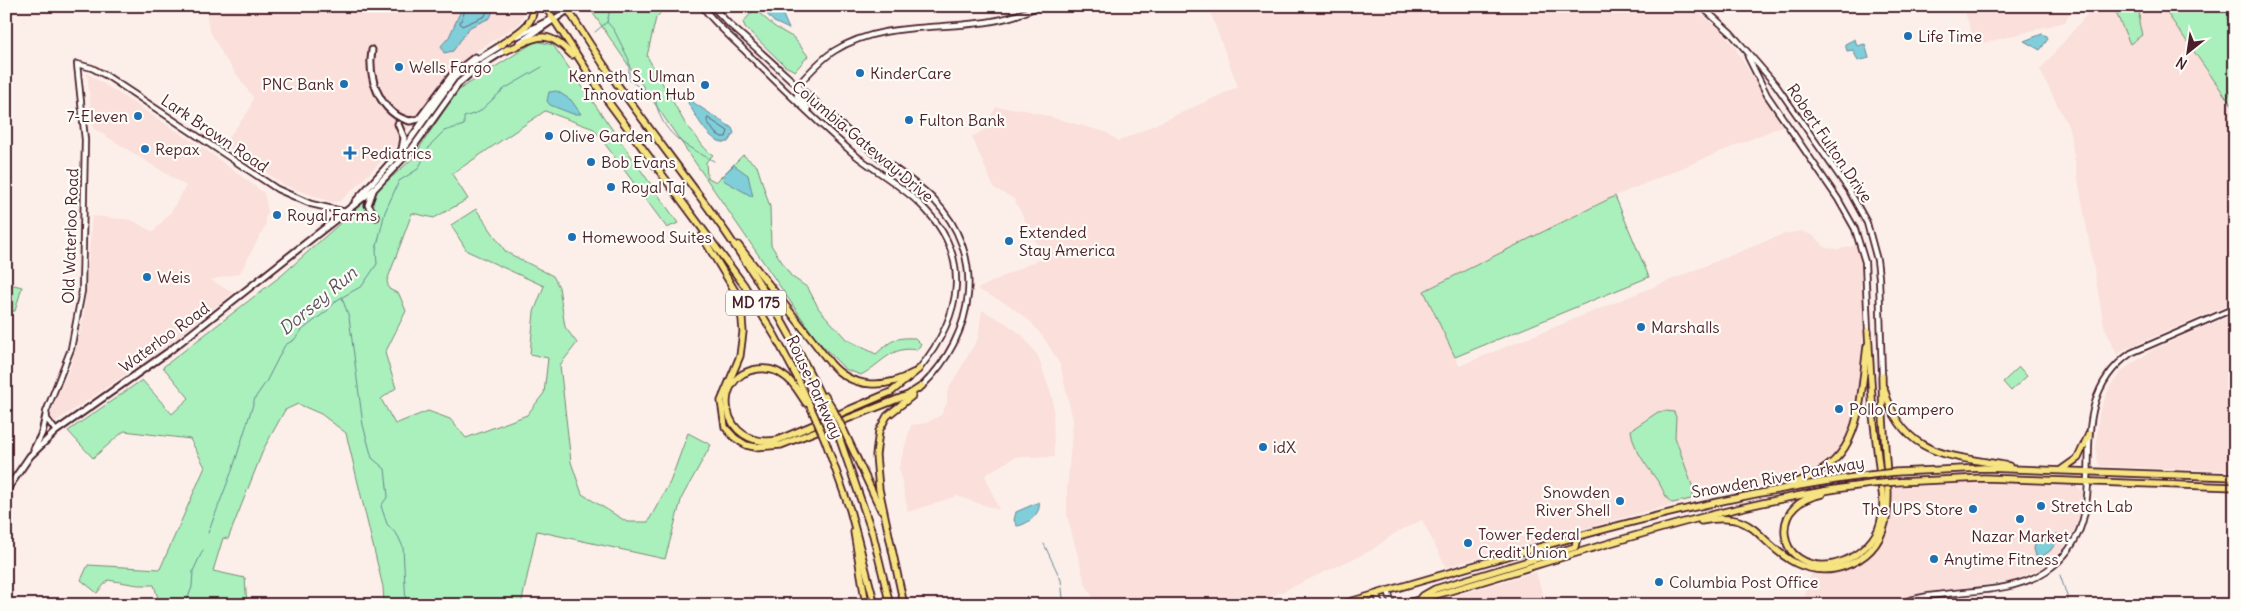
<svg xmlns="http://www.w3.org/2000/svg" width="2241" height="611" font-family="Delius,sans-serif">
<style>
.built{fill:#fadfda}
.green{fill:#a9f0bc;stroke:#7a8874}
.water{fill:#7fceda;stroke:#6a8894}
.lines{fill:none;stroke-linecap:round;stroke-linejoin:round}
.shore{stroke:#5f6571;stroke-width:1}
.stream{stroke:#6a8894;stroke-width:1}
.tertiary-casing{stroke:#4a1f2b;stroke-width:8}
.secondary-casing{stroke:#4a1f2b;stroke-width:9}
.primary-casing{stroke:#4a1f2b;stroke-width:9}
.tertiary{stroke:#fdfcf7;stroke-width:4.5}
.secondary{stroke:#fdfcf7;stroke-width:5}
.primary{stroke:#f6e381;stroke-width:5.5}
.primary-bridge-casing{stroke:#4a1f2b;stroke-width:9;stroke-linecap:butt}
.primary-bridge{stroke:#f6e381;stroke-width:5.5}
.poi-dot{fill:#1f6fb2;stroke:#fdfcf7;stroke-width:2}
.labels{text-anchor:middle;stroke-width:4.5;stroke-linejoin:round;paint-order:stroke}
.shield{fill:#fdfcf7;stroke:#806168;stroke-width:1}
.shield-label{font-size:15px;font-weight:bold;fill:#4a1f2b}
.poi-label{font-size:16px;fill:#4a1f2b;stroke:#fdfcf7;text-anchor:start}
.street-label{font-size:16px;fill:#4a1f2b;stroke:#fdfcf7}
.water-label{font-size:18px;font-style:italic;fill:#5a5460;stroke:#fdfcf7}
</style>
<rect width="100%" height="100%" fill="#fcefea"/>
<filter id="ink" filterUnits="userSpaceOnUse"><feTurbulence type="fractalNoise" baseFrequency=".02" numOctaves="2"/><feDisplacementMap in="SourceGraphic" scale="10" xChannelSelector="R" yChannelSelector="G"/><feConvolveMatrix kernelMatrix="1 2 1 2 8 2 1 2 1" color-interpolation-filters="sRGB"/></filter>
<g filter="url(#ink)">
<g class="built">
<polygon points="205,6 525,6 525,11 519,24 475,52 452,69 437,86 398,144 361,182 340,201 331,202 284,185 224,144 250,109 253,97 224,57 209,29"/>
<polygon points="1208,6 1689,6 1696,10 1723,32 1735,48 1782,126 1615,196 1424,291 1459,366 1781,235 1801,231 1814,236 1826,248 1839,249 1857,245 1864,280 1864,333 1854,416 1843,445 1822,467 1803,475 1654,509 1446,567 1422,520 1395,533 1372,550 1253,605 1097,605 1085,583 1067,515 1067,491 1073,420 1060,365 1046,341 1031,322 1009,305 977,289 1044,257 1014,199 994,188 972,137 984,130 996,107 1022,109 1105,132 1119,141 1238,87"/>
<polygon points="1963,6 2073,6 2065,22 1976,45"/>
<polygon points="2094,6 2162,6 2235,110 2235,302 2125,349 2117,355 2104,326 2069,128 2040,70"/>
<polygon points="87,73 206,150 264,193 268,212 265,218 266,224 240,273 211,280 233,293 163,349 55,422 51,415 52,409 71,366 84,317 92,216 132,220 153,232 171,212 186,186 93,128"/>
<polygon points="982,310 1007,324 1022,335 1038,356 1053,400 1054,457 1015,457 985,475 999,510 957,496 908,512 899,467 911,425 926,423 941,415 947,403 947,392 978,338"/>
<polygon points="2235,314 2235,471 2101,466 2098,463 2096,450 2099,413 2110,386 2124,369 2156,348"/>
<polygon points="1984,482 2075,485 2083,491 2080,514 2073,533 2062,550 2042,568 2011,581 1914,594 1886,605 1802,605 1812,572 1830,573 1846,570 1866,558 1877,547 1890,521 1892,506 1891,488"/>
<polygon points="1536,572 1546,605 1423,605"/>
</g>
<g class="green">
<path d="M588,6H666L656,18L647,56L686,125C697,134 700,147 713,155L706,162L707,177L716,182L743,155L757,166L770,207L771,245L791,276L808,288L819,309L846,339L876,354C891,341 894,337 915,338L921,344L917,350C891,345 882,364 861,375L845,369L816,339Z"/>
<polygon points="758,6 761,6 758,12 775,27 794,38 808,56 795,71 785,66 745,27 743,22"/>
<polygon points="2113,6 2140,6 2139,23 2142,35 2130,44"/>
<polygon points="2162,6 2235,6 2235,110"/>
<polygon points="536,41 553,45 678,223 667,228 594,129 545,111 452,174 468,199 434,218 412,213 387,281 389,289 399,294 406,311 385,353 396,388 381,399 395,424 428,411 450,419 466,438 527,415 544,393 548,358 530,354 534,312 544,286 467,251 451,225 476,209 506,252 553,276 559,287 565,327 577,343 560,365 571,462 582,494 627,522 648,522 670,482 688,433 711,445 682,497 665,559 537,531 521,605 384,605 383,587 346,433 321,414 298,404 285,410 264,448 228,539 223,538 213,571 245,578 247,605 160,605 154,585 138,585 108,580 97,593 81,580 88,565 160,569 205,467 190,439 124,431 93,458 68,431 142,380 172,414 189,398 163,367 282,275 412,159 457,91"/>
<polygon points="1615,196 1649,277 1455,357 1424,291"/>
<polygon points="6,283 22,287 15,311 6,312"/>
<polygon points="2019,367 2027,376 2011,391 2003,382"/>
<path d="M1666,411L1674,412L1676,417L1675,437L1694,491L1691,499L1672,503C1665,498 1664,491 1659,483C1648,467 1633,450 1631,430L1658,412Z"/>
</g>
<g class="water">
<polygon points="463,6 495,6 490,18 470,27 453,51 444,53 441,46 449,37"/>
<polygon points="766,6 779,6 789,29 774,22 766,13"/>
<polygon points="2042,34 2047,36 2048,39 2040,50 2024,41"/>
<polygon points="1855,39 1857,46 1865,44 1869,58 1858,61 1853,50 1847,51 1845,44"/>
<polygon points="557,91 571,100 581,114 573,114 550,105 547,101 549,92"/>
<path d="M688,99L732,128L734,133L728,142C710,146 696,115 688,103Z"/>
<polygon points="734,165 748,175 753,197 723,180 724,174"/>
<path d="M1039,502C1042,513 1027,525 1017,526L1014,520L1016,512Z"/>
<polygon points="2058,534 2059,539 2050,551 2040,558 2036,556 2034,549 2036,537"/>
</g>
<g class="lines">
<g class="shore">
<polyline points="467,6 460,23 462,26 485,16 489,6"/>
<polygon points="708,118 728,131 726,137 722,137 715,133 707,121"/>
</g>
<g class="stream">
<polyline points="2230,6 2227,19 2235,25"/>
<path d="M607,22L614,30L629,60V80L655,98C661,134 685,146 714,161"/>
<polyline points="595,32 607,22 611,6"/>
<polyline points="2228,97 2233,86 2235,69"/>
<polyline points="342,298 349,317 363,425 372,458 385,469 388,496 381,506 387,524 398,536 403,547 406,605"/>
<polyline points="208,533 233,468 255,398 266,382 285,345 294,340 302,330 328,310 337,300 362,286 377,264 376,250 385,212 399,181 418,169 431,144 444,131 464,125 464,117 479,112 504,89 542,67"/>
<polyline points="1044,544 1061,580 1063,598 1069,605"/>
<polyline points="2060,575 2068,599 2068,605"/>
<polyline points="190,605 187,600 192,587 193,571 203,550"/>
</g>
<g class="tertiary-casing">
<g id="tertiary">
<path d="M702,6C714,23 730,36 744,50C780,86 816,121 854,154C875,171 901,185 920,204C974,256 962,316 919,369"/>
<path d="M712,6L729,24C774,63 816,104 862,143C884,163 912,178 933,199C988,255 975,335 922,386"/>
<polyline points="1701,6 1731,33 1776,85 1849,190 1867,223 1877,260 1879,277 1882,376"/>
<polyline points="1748,57 1767,95 1838,199 1855,229 1865,262 1868,331"/>
<path d="M808,108L797,96L798,85C809,73 820,60 834,51C896,12 974,40 1038,6"/>
<polyline points="56,431 47,419 46,412 71,349 82,291 85,140 77,64 92,68 107,76 277,189 311,204 346,212"/>
<polyline points="1388,590 1392,605"/>
<polyline points="1377,594 1380,605"/>
<path d="M1896,605C1943,585 2002,600 2046,571C2128,516 2049,411 2131,353L2235,308"/>
</g>
</g>
<g class="secondary-casing">
<g id="secondary">
<polyline points="517,36 550,20"/>
<polyline points="519,43 568,10"/>
<path d="M372,50C367,77 380,114 410,121L419,119L452,75L475,57"/>
<polyline points="398,124 404,138 402,149"/>
<polyline points="373,191 368,205 376,217"/>
<polyline points="355,202 407,144 454,78 469,65 503,44"/>
<polyline points="34,449 42,433 46,415"/>
<polyline points="6,491 30,456 56,431 168,352 373,190 411,150 459,83 474,70 507,49"/>
</g>
</g>
<g class="primary-casing">
<g id="primary">
<polyline points="545,6 601,92 744,285 775,336 798,379 815,417"/>
<path d="M566,6C607,75 657,138 704,202C753,268 794,337 828,411"/>
<path d="M500,45C514,35 536,25 533,6"/>
<path d="M505,51C537,38 545,26 572,55"/>
<polyline points="702,236 735,291 742,319 743,332 740,356 721,401 725,427 735,438 746,445 755,447 781,445 908,395 922,386"/>
<path d="M738,245L831,364C853,389 885,389 913,373"/>
<path d="M1884,388C1902,458 1951,455 2009,466"/>
<polyline points="825,396 833,409"/>
<path d="M806,403C799,393 794,382 784,376C777,370 767,368 758,369C709,375 720,451 778,440L891,392L919,369"/>
<polyline points="844,431 881,510"/>
<polyline points="838,434 873,535 890,605"/>
<polyline points="825,440 850,510 875,605"/>
<polyline points="2061,470 2078,458 2089,434"/>
<polyline points="1896,472 1984,468 2235,477"/>
<polyline points="1896,482 1984,478 2235,487"/>
<path d="M1792,483C1863,465 1859,405 1867,346"/>
<path d="M1822,494C1813,496 1802,500 1795,507C1780,521 1782,547 1799,558C1826,576 1865,557 1878,530C1882,520 1883,510 1883,500L1873,415L1868,331"/>
<path d="M1701,521C1756,511 1753,537 1790,560C1806,570 1827,573 1845,566C1899,547 1888,493 1885,448C1883,424 1882,400 1882,376"/>
<polyline points="854,532 866,605"/>
<polyline points="1421,597 1435,589 1575,547 1577,537"/>
<polyline points="904,605 879,489 876,455 879,431 887,416 912,396"/>
<path d="M1339,605C1514,554 1688,499 1870,475"/>
<path d="M1401,605C1557,562 1710,504 1871,484"/>
</g>
</g>
<use href="#tertiary" class="tertiary"/>
<use href="#secondary" class="secondary"/>
<use href="#primary" class="primary"/>
<g class="primary-bridge-casing">
<g id="primary-bridge">
<polyline points="833,409 844,431"/>
<polyline points="828,411 838,434"/>
<polyline points="815,417 825,440"/>
<polyline points="1870,475 1896,472"/>
<polyline points="1871,484 1896,482"/>
</g>
</g>
<use href="#primary-bridge" class="primary-bridge"/>
</g>
</g>
<g class="poi-dot">
<circle cx="1908" cy="36" r="5"/>
<circle cx="399" cy="67" r="5"/>
<circle cx="860" cy="73" r="5"/>
<circle cx="344" cy="84" r="5"/>
<circle cx="705" cy="85" r="5"/>
<circle cx="138" cy="116" r="5"/>
<circle cx="909" cy="120" r="5"/>
<circle cx="549" cy="136" r="5"/>
<circle cx="145" cy="149" r="5"/>
<path d="M347.5 145.5h5v5h5v5h-5v5h-5v-5h-5v-5h5z"/>
<circle cx="591" cy="162" r="5"/>
<circle cx="611" cy="187" r="5"/>
<circle cx="277" cy="215" r="5"/>
<circle cx="572" cy="237" r="5"/>
<circle cx="1009" cy="241" r="5"/>
<circle cx="147" cy="277" r="5"/>
<circle cx="1641" cy="327" r="5"/>
<circle cx="1839" cy="409" r="5"/>
<circle cx="1263" cy="447" r="5"/>
<circle cx="1620" cy="501" r="5"/>
<circle cx="2041" cy="506" r="5"/>
<circle cx="1973" cy="509" r="5"/>
<circle cx="2020" cy="519" r="5"/>
<circle cx="1468" cy="543" r="5"/>
<circle cx="1934" cy="559" r="5"/>
<circle cx="1659" cy="582" r="5"/>
</g>
<g class="labels">
<rect class="shield" x="726" y="290.5" width="60" height="25" rx="4"/>
<g class="shield-label">
<text x="756" y="308">MD 175</text>
</g>
<g class="poi-label">
<text x="1918" y="42">Life Time</text>
<text x="409" y="73">Wells Fargo</text>
<text x="870" y="79">KinderCare</text>
<text x="695" y="82" text-anchor="end">Kenneth S. Ulman<tspan x="695" dy="18">Innovation Hub</tspan></text>
<text x="334" y="90" text-anchor="end">PNC Bank</text>
<text x="128" y="122" text-anchor="end">7-Eleven</text>
<text x="919" y="126">Fulton Bank</text>
<text x="559" y="142">Olive Garden</text>
<text x="155" y="155">Repax</text>
<text x="361" y="159">Pediatrics</text>
<text x="601" y="168">Bob Evans</text>
<text x="621" y="193">Royal Taj</text>
<text x="287" y="221">Royal Farms</text>
<text x="1019" y="238">Extended<tspan x="1019" dy="18">Stay America</tspan></text>
<text x="582" y="243">Homewood Suites</text>
<text x="157" y="283">Weis</text>
<text x="1651" y="333">Marshalls</text>
<text x="1849" y="415">Pollo Campero</text>
<text x="1273" y="453">idX</text>
<text x="1610" y="498" text-anchor="end">Snowden<tspan x="1610" dy="18">River Shell</tspan></text>
<text x="2051" y="512">Stretch Lab</text>
<text x="1963" y="515" text-anchor="end">The UPS Store</text>
<text x="1478" y="540">Tower Federal<tspan x="1478" dy="18">Credit Union</tspan></text>
<text x="2020" y="542" text-anchor="middle">Nazar Market</text>
<text x="1944" y="565">Anytime Fitness</text>
<text x="1669" y="588">Columbia Post Office</text>
</g>
<g class="street-label">
<text transform="translate(215 133) rotate(34)" y="6">Lark Brown Road</text>
<text transform="translate(863 141) rotate(40)" y="6">Columbia Gateway Drive</text>
<text transform="translate(1830 143) rotate(56)" y="6">Robert Fulton Drive</text>
<text transform="translate(70 236) rotate(-88)" y="6">Old Waterloo Road</text>
<text transform="translate(164 337) rotate(-36)" y="6">Waterloo Road</text>
<text transform="translate(815 387) rotate(65)" y="6">Rouse Parkway</text>
<text transform="translate(1778 477) rotate(-10)" y="6">Snowden River Parkway</text>
</g>
<g class="water-label">
<text transform="translate(318 301) rotate(-40)" y="6">Dorsey Run</text>
</g>
</g>
<rect width="2241" height="611" fill="none" stroke="#fdfcf7" stroke-width="25"/>
<rect x="12" y="12" width="2216" height="586" fill="none" stroke="#4a1f2b" stroke-width="2" filter="url(#ink)"/>
<g transform="translate(2188 52) rotate(210)" stroke="#fdfcf7" stroke-width="4" paint-order="stroke">
<path d="M0-4L9 19L0 12L-9 19Z" fill="#4a1f2b"/>
<text y="-8" font-size="14" font-weight="bold" text-anchor="middle" fill="#4a1f2b">N</text>
</g>
</svg>
